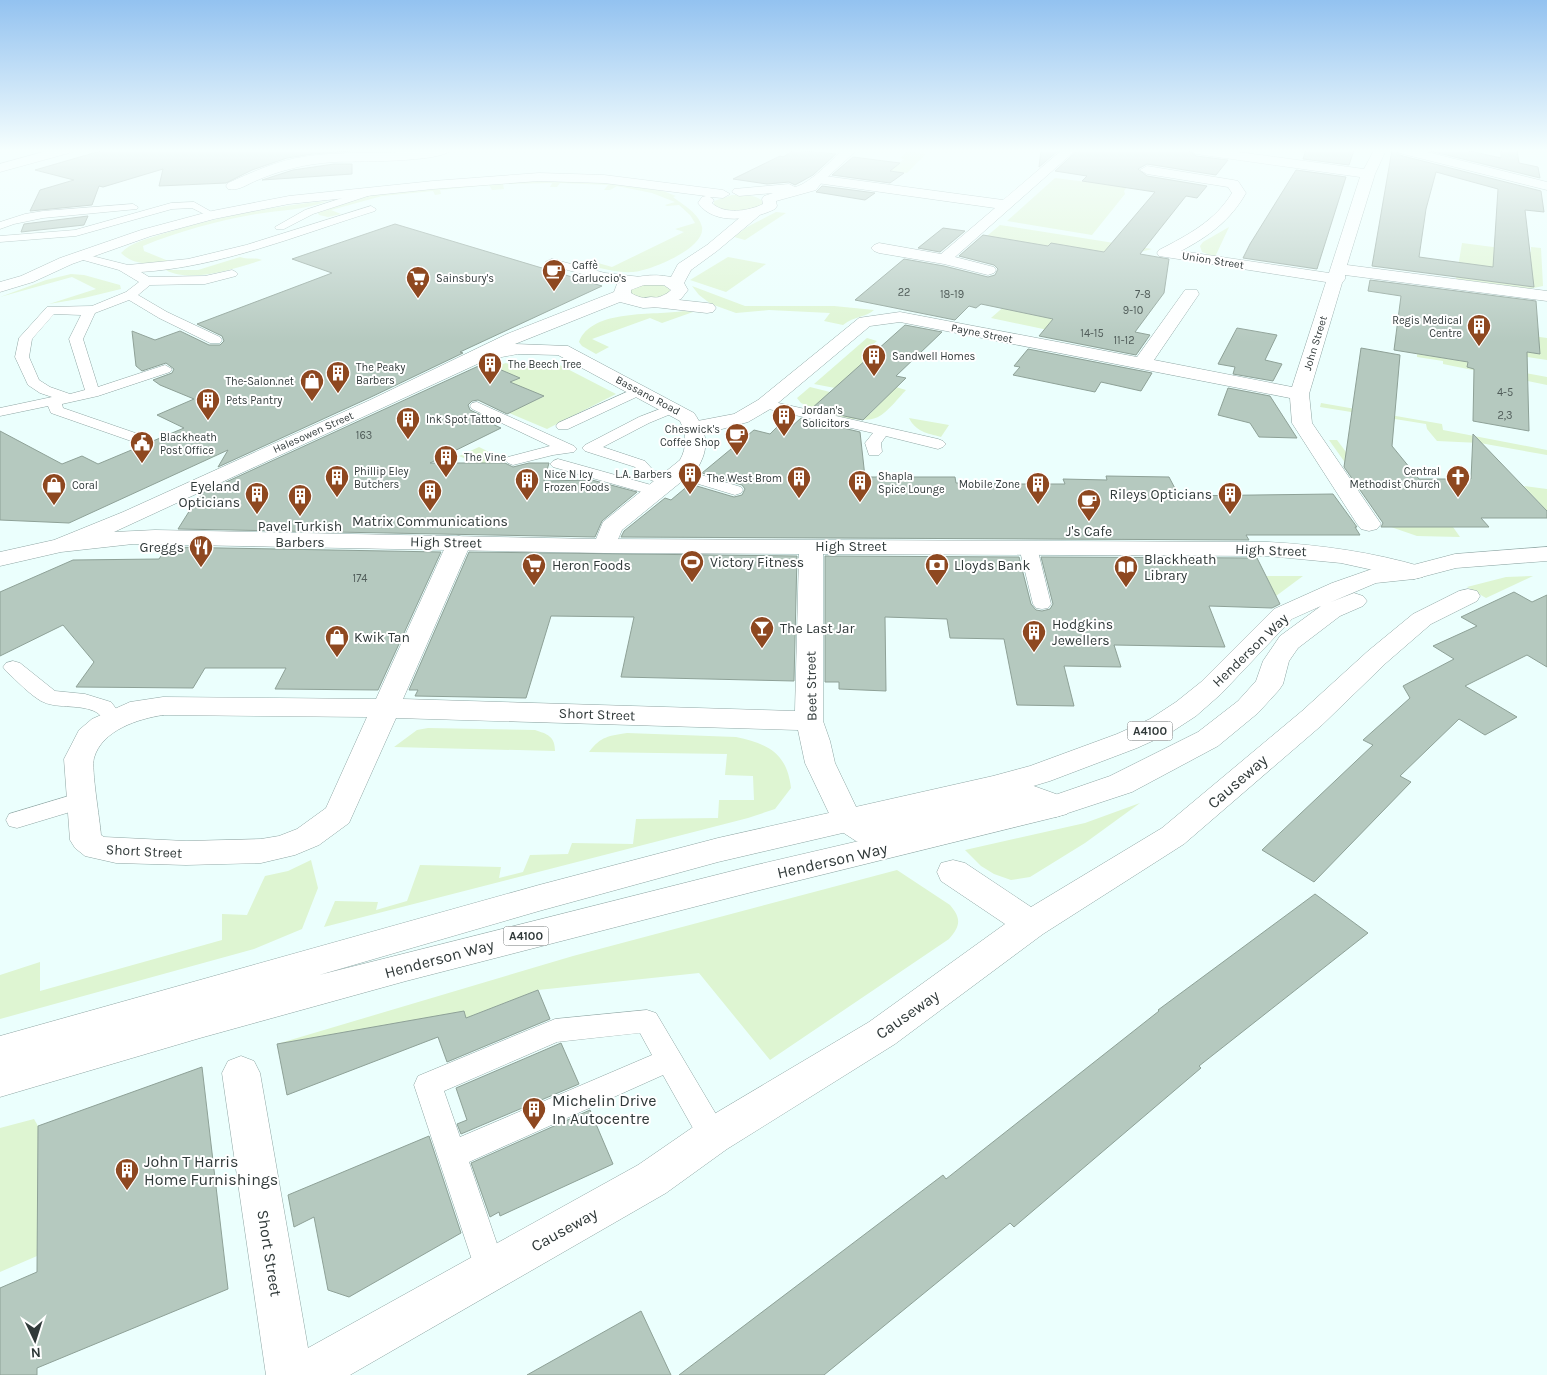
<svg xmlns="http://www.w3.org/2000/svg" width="1547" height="1375" font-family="Karla,sans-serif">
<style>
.green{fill:#def5d2}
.building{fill:#b5c9bf;stroke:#8ea197;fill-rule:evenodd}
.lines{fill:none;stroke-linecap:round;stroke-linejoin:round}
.lane-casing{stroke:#8fa6a4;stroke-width:1}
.street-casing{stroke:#8fa6a4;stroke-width:1}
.secondary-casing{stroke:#8fa6a4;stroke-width:1}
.primary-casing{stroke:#8fa6a4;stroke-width:1}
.lane{fill:#fff;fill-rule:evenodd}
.street{fill:#fff;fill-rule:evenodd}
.secondary{fill:#fff;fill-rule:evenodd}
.primary{fill:#fff;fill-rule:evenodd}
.labels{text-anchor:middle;stroke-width:4;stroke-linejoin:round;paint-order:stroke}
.far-street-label{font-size:11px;fill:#303939;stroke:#fff}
.far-poi-label{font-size:11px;fill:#303939;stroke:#fff;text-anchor:start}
.number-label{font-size:11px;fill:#515d5a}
.shield{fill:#fff;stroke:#6e7474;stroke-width:1}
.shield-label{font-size:12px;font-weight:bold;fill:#303939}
.poi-label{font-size:14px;fill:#303939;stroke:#fff;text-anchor:start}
.street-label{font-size:14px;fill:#303939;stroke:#fff}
.near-street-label{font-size:16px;fill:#303939;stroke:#fff}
.near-poi-label{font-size:16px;fill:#303939;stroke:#fff;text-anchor:start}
</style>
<rect width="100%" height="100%" fill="#ebfffd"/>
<g class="green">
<polygon points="907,151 926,154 907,173 890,171 904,159 900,158"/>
<polygon points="1055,178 1127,187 1124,191 1125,194 1092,235 1007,221"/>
<path d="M514,181C563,181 631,176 676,196L673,197C683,205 699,213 702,227C706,248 650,271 633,272C620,273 603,269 591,266L598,263L612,267L684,232L675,229L695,223L690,215L679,205L667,206L665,205L675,202L652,193L617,186L610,190H604L608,185L560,183L557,187H550L552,183L506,184H503L504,189L492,190L489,185L440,190L441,194L435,195L433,191L382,196L331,210L341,214L328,217L319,215L318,213L371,194Z"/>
<path d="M732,195C743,195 758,194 764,203C761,205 757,209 754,210C743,213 722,213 714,205V201Z"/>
<path d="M328,201C304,210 281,210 256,214C217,221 179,231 143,246L144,251L171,262C153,263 135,267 121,253C131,242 148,239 162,234C216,217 272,206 328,201Z"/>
<polygon points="776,212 786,213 745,240 734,237 747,227"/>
<polygon points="1000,225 1152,249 1136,253 1072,335 991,318 1016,296 1115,254 1051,243 1048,246 1006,239 985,258 969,251"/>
<polygon points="1229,227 1215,257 1202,252 1200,246 1203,242"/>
<polygon points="1462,243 1531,252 1531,247 1541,248 1543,286 1529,289 1456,279"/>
<path d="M240,257C247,260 254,257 262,260C237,268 190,284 166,270H198Z"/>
<polygon points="728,257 766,264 726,292 690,280"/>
<polygon points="71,274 84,275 120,285 121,289 84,298 49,304 96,289 72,277 0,297 46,280"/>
<polygon points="660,284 669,288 671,293 650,300 629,295 631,289 638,285"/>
<path d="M692,286L745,306H834L874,310C867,317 854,316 843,325L824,321L830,313L769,310L736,313L711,304L699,295Z"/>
<path d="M684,311L693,312L662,323L650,318L592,339L609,347L596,354L582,346L579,342C592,308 655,316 684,311Z"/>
<polygon points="1511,333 1547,338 1547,360 1514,355 1514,350 1540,354 1539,340 1511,336"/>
<polygon points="867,338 877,341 867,349 876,351 835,388 814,384"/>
<polygon points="1417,354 1468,362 1468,367 1514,375 1514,371 1547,377 1547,385 1443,364 1443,361 1417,357"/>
<polygon points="539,361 552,361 616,394 547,429 478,400 525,405 543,397 510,382 520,378 494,367 506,363 521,369"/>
<path d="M810,387L830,392L820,401L870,414L896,387L906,390C898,398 888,412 878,417C859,426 819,411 801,403L797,398Z"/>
<polygon points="1321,403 1442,424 1443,430 1547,450 1547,455 1480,443 1437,441 1427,429 1426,424 1320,407"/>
<path d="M909,418L949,425L941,437C927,433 916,432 909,418Z"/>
<polygon points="1329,440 1337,440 1402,527 1453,527 1460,537 1417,536 1391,527"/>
<polygon points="479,447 495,455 486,482 470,470 473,462 459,456"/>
<polygon points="1524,486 1547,489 1547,511"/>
<polygon points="1266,576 1303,576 1276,596"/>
<polygon points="1533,576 1486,598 1467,587 1506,577"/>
<path d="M428,728L535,730C547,734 555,736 555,751L394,747L417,730Z"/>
<path d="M627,733L736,737C768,744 787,753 791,788L775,809L748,818L324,927L335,901L378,902L376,910L407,901L420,865L501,867L499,878L523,872L530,855L568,854L572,843L633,844L636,819L718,818L719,800H754L753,776L725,775L727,754L589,752C601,736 609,736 627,733Z"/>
<polygon points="1140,803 1085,843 1030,877 1011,880 994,874 981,866 965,850 1085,823"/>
<polygon points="311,860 318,888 302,929 254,949 0,1019 0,975 40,962 40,991 222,940 222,914 247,915 265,876 288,871"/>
<path d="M897,870L950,905C962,919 960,926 949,939L770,1060L699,973L538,990L461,1020L458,1013L277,1044L573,956Z"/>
<polygon points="34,1119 38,1126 37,1256 0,1272 0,1128"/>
</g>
<g class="building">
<polygon points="104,150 351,150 351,151 312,154 287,158 252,170 226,183 159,186 163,169 103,187 99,186 92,205 30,211 40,190 74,180 35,170"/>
<polygon points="794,150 836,154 813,175 795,185 789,182 767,184 733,179 780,156 783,157"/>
<polygon points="1041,150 1059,150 1039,167"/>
<polygon points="1078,150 1188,150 1196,156 1228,160 1216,175 1147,164 1138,169 1147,176 1207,186 1197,198 1186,196 1140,254 1169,259 1164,293 1135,332 1150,335 1136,355 1039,336 1053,319 981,304 976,308 969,306 955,320 855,300 904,259 944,266 988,277 995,275 998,269 994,265 959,256 983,235 1048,246 1051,243 1104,252 1155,192 1082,181 1087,176 1055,171"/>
<polygon points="1306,150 1354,150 1349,165 1303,159"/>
<path d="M1392,150H1396L1399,155L1541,191L1544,212L1525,210L1534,287L1372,266ZM1436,172L1498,189L1493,267L1419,257L1426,209Z"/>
<polygon points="1426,150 1466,150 1501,158 1501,150 1517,150 1519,163 1538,167 1540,178"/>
<polygon points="853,157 900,163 890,171 904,173 890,183 832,175"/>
<polygon points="334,164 352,164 352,174 262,180 293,170"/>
<polygon points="1296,170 1346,177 1317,269 1243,258 1250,244"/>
<polygon points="822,186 875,193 865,200 816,192"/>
<polygon points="88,216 84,225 21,232 24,224"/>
<polygon points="395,224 602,286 460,352 463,353 369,398 218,467 228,450 69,523 0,520 0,431 62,464 82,456 98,464 184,428 157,415 194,399 160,385 153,380 172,373 174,369 166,363 142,371 136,366 132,331 155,340 180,331 209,345 220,345 224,341 222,336 197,324 332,273 292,259"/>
<polygon points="943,228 965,231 940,252 918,248"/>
<polygon points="1370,280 1536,301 1540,354 1527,352 1529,431 1473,421 1474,369 1467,367 1468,362 1394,350 1401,296 1368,291"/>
<polygon points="905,325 942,332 896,376 906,378 863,420 811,409"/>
<polygon points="1237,328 1277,335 1265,360 1282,364 1273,381 1233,374 1235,367 1218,364"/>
<polygon points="1361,348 1400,355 1392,446 1419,479 1471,479 1473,434 1547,511 1547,518 1481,518 1489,527 1381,527 1383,523 1344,467"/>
<polygon points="1028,349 1152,373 1141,391 1101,382 1095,392 1013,375 1020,367 1014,366"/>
<polygon points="485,363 520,378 510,382 544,396 507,414 478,400 472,401 468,405 470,410 492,420 488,422 501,428 430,463 505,463 513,467 529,463 549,463 544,481 592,480 637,492 602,521 595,537 178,529 200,494"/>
<polygon points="1228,388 1270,396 1297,438 1259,437 1250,423 1218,415"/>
<polygon points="801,418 860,432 865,477 955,477 956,483 1020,484 1065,484 1063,479 1107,480 1106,476 1169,477 1179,496 1333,494 1357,527 1355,527 1360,535 1246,535 1249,540 621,537 624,531 665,498 671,500 690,484 734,497 742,495 745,489 742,485 702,473 754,430 770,434 779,425 790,428"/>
<polygon points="167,547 441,552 378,690 275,689 286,668 205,668 193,688 76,687 94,662 63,625 0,656 0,592 73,560 159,559"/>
<polygon points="469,552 797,556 794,681 621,677 634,617 551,616 526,698 415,696 418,690 409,690"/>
<polygon points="825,556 1019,557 1031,604 1036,610 1042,611 1050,609 1053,604 1041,557 1257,558 1280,604 1272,608 1209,606 1225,647 1114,645 1121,667 1064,666 1074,706 1017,705 1004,639 950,638 947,619 885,617 886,691 839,689 839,682 825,682"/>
<polygon points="1514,592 1532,602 1547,595 1547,667 1527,655 1465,686 1517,717 1485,735 1459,719 1400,776 1411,782 1314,882 1262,850 1373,745 1363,740 1410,698 1403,686 1454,659 1433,646 1477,626 1461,617"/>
<polygon points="1315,894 1368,933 1199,1066 1201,1068 1014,1227 1010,1223 824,1375 679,1375 943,1175 946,1179 1159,1011 1158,1010"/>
<polygon points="538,990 550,1019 447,1062 438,1037 287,1095 277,1044 464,1011 466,1018"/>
<polygon points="561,1043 579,1084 461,1134 457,1124 467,1120 456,1088"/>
<polygon points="202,1067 228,1289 37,1368 37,1375 0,1375 0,1288 37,1272 38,1126"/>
<polygon points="590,1110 613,1164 500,1216 499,1212 490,1217 471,1163"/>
<polygon points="429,1136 461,1233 349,1297 328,1290 314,1217 294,1227 288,1195"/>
<polygon points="641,1311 671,1375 527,1375"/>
</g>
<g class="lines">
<g class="lane-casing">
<g id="lane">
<polygon points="373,188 377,189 377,193 313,214 284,229 276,229 275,227 305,210"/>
<polygon points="194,202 217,215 212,218 192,208 172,209 76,236 0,242 0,236 75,230 171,203"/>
<polygon points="133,204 138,207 137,209 43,218 14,224 0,229 0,222 25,214 43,211"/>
<path d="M371,206L376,209L375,211C298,235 221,267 141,272L149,277L205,276L232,270L236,272L238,274L236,276L205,284L150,285L138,295L167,312L220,337L222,340L220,343H210L159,318L129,300L95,313L83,339L98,387L165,365L172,369L170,372L98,396L62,404L63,408L144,436L147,439L144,442H134L51,413L48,406L0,416V408L52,397L40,393L28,385L15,357L19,338L47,307L92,306L126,292L139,282L119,270L76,258L74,256L76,254L80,253L128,265L188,259L246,245ZM54,314L81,315L69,339L85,390L70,394L50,387L39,380L29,357L32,339Z"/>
<path d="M552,259L605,273L641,277L647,281C637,292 564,269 548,264L546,262Z"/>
<polygon points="640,386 647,390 645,393 568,429 558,429 556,426 558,423"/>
<polygon points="765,400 938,439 943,441 946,444 943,447 938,449 886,436 881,443 882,452 879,455 869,455 865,443 873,433 760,407 758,404 760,401"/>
<polygon points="477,402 574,446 577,449 574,452 553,455 513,465 508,463 505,460 508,457 550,446 472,409 470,406 472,403"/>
<polygon points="673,404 678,405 680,408 678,411 649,423 603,447 645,461 653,470 673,478 675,481 673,484 661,484 641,476 635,467 585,451 582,448 585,445 639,417"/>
<polygon points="558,459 662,488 664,491 662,494 656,496 553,467 550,464 553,461"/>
<polygon points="678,468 741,487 743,490 741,493 735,495 672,476 670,473 672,470"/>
<polygon points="1028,542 1034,543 1037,547 1051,604 1048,608 1042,609 1036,608 1033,604 1019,547 1022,543"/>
<path d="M13,661L20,663L55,691L85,694L111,702L125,720L122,725C103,730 107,717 94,711C78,704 55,709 41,701C29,694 17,681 6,671L3,667L6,663Z"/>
<polygon points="82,792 90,794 93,800 90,806 17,828 9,826 6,820 9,814"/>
<path d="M647,1010L656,1013L723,1126L727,1136L723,1146L713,1149L703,1146L663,1075L469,1162L506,1270L501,1281L490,1286L479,1281L414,1085L418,1076L555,1019ZM640,1033L652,1055L460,1137L444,1091L557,1042Z"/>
</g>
</g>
<g class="street-casing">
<g id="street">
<polygon points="50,150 70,150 69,153 0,172 0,164"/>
<path d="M426,150H451C440,163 355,161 334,162C305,164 280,170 253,182C245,186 237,191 228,189L226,186L228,183C250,173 272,163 296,158C339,150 383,155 426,150Z"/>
<polygon points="1062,150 1076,150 955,257 994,267 996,270 994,273 988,275 944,264 879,253 874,251 871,248 874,245 879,243 941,254 995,208 817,183 810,179 817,175 1003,200"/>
<path d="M1190,150H1223L1364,169L1374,150H1386L1375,174L1347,265L1547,291V301L1345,275V279L1342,283L1309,394L1312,423L1381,524L1377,529L1369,531L1361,529L1357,524L1292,423L1290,398L900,322L870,326L772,408L748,422L722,429L694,433L687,431L684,427L687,423L734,414L758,400L859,318L865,317L900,312L1137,357L1185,290H1197L1199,294L1154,360L1292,387L1326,282L1159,256L1157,253L1159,250C1188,235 1215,221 1232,193L1228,187L1147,174L1140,170L1147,166L1233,180L1238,181L1246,193C1230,221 1209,236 1181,251L1329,273L1360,177L1196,154Z"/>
<polygon points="651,297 707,303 713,304 716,308 713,312 707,313 645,306 643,302 645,298"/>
<path d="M459,536L467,538L471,543L403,699L795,711L799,554L605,553L597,551L593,546L597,541L605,539L1268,542C1321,545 1372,552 1423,567L1426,572L1423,577L1414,579L1341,563L1268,556L823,554V721L830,741L835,763L859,813L872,821L1031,785L1067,798L1071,806L1067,814L1056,817L1029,807L867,845L856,841L836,828L805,763L798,730L396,718L349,823L319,845L295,855L261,863L186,865L116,863L85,856L75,848L70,840L64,759L79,730L92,719L130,702L163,697L376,699L447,543L451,538ZM163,715L367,717L326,808L297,829L279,836L261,839L186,841L104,837L101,835C100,820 91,769 94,758C102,730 138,719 163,715Z"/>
<polygon points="1468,589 1477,591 1480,596 1477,601 1431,624 1386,663 1322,725 1184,844 1043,934 895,1044 727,1149 666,1193 350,1375 266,1375 222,1073 228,1061 241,1056 254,1061 260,1073 308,1348 638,1165 699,1123 869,1022 1005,924 941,881 937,872 941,863 953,860 965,863 1031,907 1162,828 1302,711 1368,651 1413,614 1459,591"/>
</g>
</g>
<g class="secondary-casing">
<g id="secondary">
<polygon points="1398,150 1419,150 1547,182 1547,190 1399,153"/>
<path d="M755,208L760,209L762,212L760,215L717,251L691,270L684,283L688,290L681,299L661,307L643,308L620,302L515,344L568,346L694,413C707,432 710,448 697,469L622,530L613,551L605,553L133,544L61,552L0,566V552L54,540L123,512L370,400L507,334L614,292L617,284C635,276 651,273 671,277L678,264L707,245L750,209ZM644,285H664L671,290C661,300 643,301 631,293V290ZM518,354L558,355L680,421C687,435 687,447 680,460L603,522L596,539L155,530L114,532L486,360Z"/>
</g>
</g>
<g class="primary-casing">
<g id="primary">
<path d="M843,150H857L822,182L816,190L776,201L777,206L775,209C753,220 714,226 698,203L702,197L706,196L604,183L539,181L433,189L289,204L214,219L151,236L72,264L33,282L0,292V282L21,276L60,258L141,230L212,211L289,196L433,181L539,173L604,175L723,190L730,194L723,198L710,197L714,200L712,203C724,215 749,211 763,204L762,199L764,196L773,193L739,196L732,192L734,189L789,184L795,187C811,183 830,161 843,150Z"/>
<path d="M1547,547V561L1456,568L1414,579L1376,583L1331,602L1354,593L1363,596L1367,601L1363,606L1340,616L1298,648L1289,661L1283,684L1279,690L1258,713L1218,746L1132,792L1056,817L756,891L406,981L200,1038L0,1097V1036L539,885L718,838L993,776L1030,766L1117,734L1150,719L1176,702L1201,682L1274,609L1332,583L1372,569L1413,565L1455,554ZM1321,606L1280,636L1263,661L1256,681L1238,701L1198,732L1110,776L1052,796L756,865L319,975L539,911L718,862L993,798L1050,781L1137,748L1170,733L1196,716L1221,694L1292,619Z"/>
</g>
</g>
<use href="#lane" class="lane"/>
<use href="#street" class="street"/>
<use href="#secondary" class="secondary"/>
<use href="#primary" class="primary"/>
</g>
<linearGradient id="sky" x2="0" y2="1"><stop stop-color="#93c2f0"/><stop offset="0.44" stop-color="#f6fffe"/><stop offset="1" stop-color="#f6fffe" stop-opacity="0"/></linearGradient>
<rect width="1547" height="342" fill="url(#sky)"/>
<defs>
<g id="cafe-pin" transform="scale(1.25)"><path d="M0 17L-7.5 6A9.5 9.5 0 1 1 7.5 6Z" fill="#8e4820" stroke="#fff"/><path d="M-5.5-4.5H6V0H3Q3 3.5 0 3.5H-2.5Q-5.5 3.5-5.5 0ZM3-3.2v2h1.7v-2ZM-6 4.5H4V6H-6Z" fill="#fff"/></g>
<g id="supermarket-pin" transform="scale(1.25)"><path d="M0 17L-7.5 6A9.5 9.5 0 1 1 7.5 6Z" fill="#8e4820" stroke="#fff"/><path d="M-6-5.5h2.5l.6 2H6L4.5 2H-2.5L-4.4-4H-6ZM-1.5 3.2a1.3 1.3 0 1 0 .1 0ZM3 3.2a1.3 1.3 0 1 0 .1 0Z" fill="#fff"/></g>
<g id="building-pin" transform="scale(1.25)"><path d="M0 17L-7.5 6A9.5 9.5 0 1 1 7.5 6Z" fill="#8e4820" stroke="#fff"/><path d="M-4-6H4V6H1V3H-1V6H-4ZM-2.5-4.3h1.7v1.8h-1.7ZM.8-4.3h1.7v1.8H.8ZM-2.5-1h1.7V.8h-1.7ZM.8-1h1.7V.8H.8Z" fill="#fff"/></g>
<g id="shop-pin" transform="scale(1.25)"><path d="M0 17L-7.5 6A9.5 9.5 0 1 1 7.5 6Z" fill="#8e4820" stroke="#fff"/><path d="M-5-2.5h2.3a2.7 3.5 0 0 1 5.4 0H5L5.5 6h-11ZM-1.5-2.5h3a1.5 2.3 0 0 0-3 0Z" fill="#fff"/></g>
<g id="civic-pin" transform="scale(1.25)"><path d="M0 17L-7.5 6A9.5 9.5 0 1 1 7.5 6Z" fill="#8e4820" stroke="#fff"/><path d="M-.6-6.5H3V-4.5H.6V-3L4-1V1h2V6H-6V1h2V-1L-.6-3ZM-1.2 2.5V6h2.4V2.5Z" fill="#fff"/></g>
<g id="church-pin" transform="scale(1.25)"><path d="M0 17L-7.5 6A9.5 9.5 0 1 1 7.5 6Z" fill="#8e4820" stroke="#fff"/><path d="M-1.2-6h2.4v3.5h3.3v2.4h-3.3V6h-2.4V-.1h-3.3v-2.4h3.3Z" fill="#fff"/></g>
<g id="restaurant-pin" transform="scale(1.25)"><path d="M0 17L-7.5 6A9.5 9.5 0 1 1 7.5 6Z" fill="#8e4820" stroke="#fff"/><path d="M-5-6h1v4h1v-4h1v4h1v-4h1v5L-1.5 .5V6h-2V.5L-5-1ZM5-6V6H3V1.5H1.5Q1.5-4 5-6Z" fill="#fff"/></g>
<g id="stadium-pin" transform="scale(1.25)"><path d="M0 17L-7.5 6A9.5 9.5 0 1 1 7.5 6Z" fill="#8e4820" stroke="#fff"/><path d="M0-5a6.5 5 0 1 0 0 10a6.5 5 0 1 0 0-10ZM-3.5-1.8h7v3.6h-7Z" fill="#fff"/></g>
<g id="bank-pin" transform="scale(1.25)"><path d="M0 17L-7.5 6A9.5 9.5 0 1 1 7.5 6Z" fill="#8e4820" stroke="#fff"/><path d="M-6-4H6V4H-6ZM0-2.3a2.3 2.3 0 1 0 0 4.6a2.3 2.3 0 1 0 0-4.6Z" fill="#fff"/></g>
<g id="library-pin" transform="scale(1.25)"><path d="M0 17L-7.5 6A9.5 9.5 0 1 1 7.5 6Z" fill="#8e4820" stroke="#fff"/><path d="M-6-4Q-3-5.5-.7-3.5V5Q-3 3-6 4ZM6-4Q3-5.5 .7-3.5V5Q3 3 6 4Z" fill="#fff"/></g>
<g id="bar-pin" transform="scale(1.25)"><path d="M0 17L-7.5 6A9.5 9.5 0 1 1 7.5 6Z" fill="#8e4820" stroke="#fff"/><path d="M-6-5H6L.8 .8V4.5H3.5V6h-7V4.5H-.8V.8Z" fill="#fff"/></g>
</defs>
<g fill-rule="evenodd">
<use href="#cafe-pin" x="554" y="271"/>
<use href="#supermarket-pin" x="418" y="278"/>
<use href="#building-pin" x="1479" y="326"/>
<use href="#building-pin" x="874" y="356"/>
<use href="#building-pin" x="490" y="364"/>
<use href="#building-pin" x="338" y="373"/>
<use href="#shop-pin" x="312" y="381"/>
<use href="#building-pin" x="208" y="400"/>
<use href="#building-pin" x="784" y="416"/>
<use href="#building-pin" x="408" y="419"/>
<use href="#cafe-pin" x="737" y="435"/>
<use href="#civic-pin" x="142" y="443"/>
<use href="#building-pin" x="446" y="457"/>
<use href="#building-pin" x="690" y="474"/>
<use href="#building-pin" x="337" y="477"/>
<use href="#church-pin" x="1458" y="477"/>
<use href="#building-pin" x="799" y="478"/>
<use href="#building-pin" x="527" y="480"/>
<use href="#building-pin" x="860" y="482"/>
<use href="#building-pin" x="1038" y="484"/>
<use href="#shop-pin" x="54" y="485"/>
<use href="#building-pin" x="430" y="491"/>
<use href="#building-pin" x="257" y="494"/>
<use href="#building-pin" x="1230" y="494"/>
<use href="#building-pin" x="300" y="496"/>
<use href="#cafe-pin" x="1089" y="501"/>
<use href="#restaurant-pin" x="201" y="547"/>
<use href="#stadium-pin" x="692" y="562"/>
<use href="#supermarket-pin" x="534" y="565"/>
<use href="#bank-pin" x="937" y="565"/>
<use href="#library-pin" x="1126" y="567"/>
<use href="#bar-pin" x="762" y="628"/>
<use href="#building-pin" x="1034" y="632"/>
<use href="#shop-pin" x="337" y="637"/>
<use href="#building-pin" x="534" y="1109"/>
<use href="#building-pin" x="127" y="1170"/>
</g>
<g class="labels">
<g class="far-street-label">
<text transform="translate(1213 260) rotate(9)" y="4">Union Street</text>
<text transform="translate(982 333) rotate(11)" y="4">Payne Street</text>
<text transform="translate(1315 343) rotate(-73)" y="4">John Street</text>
<text transform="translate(648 395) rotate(28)" y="4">Bassano Road</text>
<text transform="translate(313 432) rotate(-24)" y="4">Halesowen Street</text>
</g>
<g class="far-poi-label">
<text x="572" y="269">Caffè<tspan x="572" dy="13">Carluccio's</tspan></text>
<text x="436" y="282">Sainsbury's</text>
<text x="1462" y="324" text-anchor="end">Regis Medical<tspan x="1462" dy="13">Centre</tspan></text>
<text x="892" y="360">Sandwell Homes</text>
<text x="508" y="368">The Beech Tree</text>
<text x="356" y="371">The Peaky<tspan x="356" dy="13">Barbers</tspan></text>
<text x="294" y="385" text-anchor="end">The-Salon.net</text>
<text x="226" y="404">Pets Pantry</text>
<text x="802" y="414">Jordan's<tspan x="802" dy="13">Solicitors</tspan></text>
<text x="426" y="423">Ink Spot Tattoo</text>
<text x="720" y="433" text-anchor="end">Cheswick's<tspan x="720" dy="13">Coffee Shop</tspan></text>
<text x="160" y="441">Blackheath<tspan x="160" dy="13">Post Office</tspan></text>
<text x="464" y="461">The Vine</text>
<text x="354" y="475">Phillip Eley<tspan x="354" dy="13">Butchers</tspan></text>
<text x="1440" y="475" text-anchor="end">Central<tspan x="1440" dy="13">Methodist Church</tspan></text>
<text x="544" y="478">Nice N Icy<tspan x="544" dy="13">Frozen Foods</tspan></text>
<text x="672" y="478" text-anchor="end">L.A. Barbers</text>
<text x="878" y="480">Shapla<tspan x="878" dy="13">Spice Lounge</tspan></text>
<text x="782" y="482" text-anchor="end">The West Brom</text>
<text x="1020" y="488" text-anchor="end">Mobile Zone</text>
<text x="72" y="489">Coral</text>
</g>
<g class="number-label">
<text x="904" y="296">22</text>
<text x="952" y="298">18-19</text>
<text x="1143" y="298">7-8</text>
<text x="1133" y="314">9-10</text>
<text x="1092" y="337">14-15</text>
<text x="1124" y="344">11-12</text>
<text x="1505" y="396">4-5</text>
<text x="1505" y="419">2,3</text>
<text x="364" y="439">163</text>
<text x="360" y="582">174</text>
</g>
<g class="shield">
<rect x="1127.5" y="721.5" width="45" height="19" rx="4"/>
<rect x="503.5" y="926.5" width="45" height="19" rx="4"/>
</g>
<g class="shield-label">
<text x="1150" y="735">A4100</text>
<text x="526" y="940">A4100</text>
</g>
<g class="poi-label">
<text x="240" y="491" text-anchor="end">Eyeland<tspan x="240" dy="16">Opticians</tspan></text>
<text x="1212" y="499" text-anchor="end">Rileys Opticians</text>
<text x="430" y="526" text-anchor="middle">Matrix Communications</text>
<text x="300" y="531" text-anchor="middle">Pavel Turkish<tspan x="300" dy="16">Barbers</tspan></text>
<text x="1089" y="536" text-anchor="middle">J's Cafe</text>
<text x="184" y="552" text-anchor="end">Greggs</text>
<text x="1144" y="564">Blackheath<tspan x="1144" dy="16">Library</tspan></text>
<text x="710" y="567">Victory Fitness</text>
<text x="552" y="570">Heron Foods</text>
<text x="954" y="570">Lloyds Bank</text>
<text x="1052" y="629">Hodgkins<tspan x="1052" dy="16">Jewellers</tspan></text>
<text x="780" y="633">The Last Jar</text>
<text x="354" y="642">Kwik Tan</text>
</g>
<g class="street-label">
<text transform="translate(446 542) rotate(1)" y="5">High Street</text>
<text x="851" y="551">High Street</text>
<text transform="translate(1271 550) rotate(2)" y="5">High Street</text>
<text transform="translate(1250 650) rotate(-44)" y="5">Henderson Way</text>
<text transform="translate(811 686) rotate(-91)" y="5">Beet Street</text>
<text transform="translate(597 714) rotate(2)" y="5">Short Street</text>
<text transform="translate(144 851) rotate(3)" y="5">Short Street</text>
</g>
<g class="near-street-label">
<text transform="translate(1237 781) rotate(-41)" y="6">Causeway</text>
<text transform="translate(832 860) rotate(-13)" y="6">Henderson Way</text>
<text transform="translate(439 958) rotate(-15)" y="6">Henderson Way</text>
<text transform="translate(907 1014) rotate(-35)" y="6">Causeway</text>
<text transform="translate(564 1229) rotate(-29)" y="6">Causeway</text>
<text transform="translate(270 1253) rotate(81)" y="6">Short Street</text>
</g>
<g class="near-poi-label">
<text x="552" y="1106">Michelin Drive<tspan x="552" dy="18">In Autocentre</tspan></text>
<text x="144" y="1167">John T Harris<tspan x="144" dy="18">Home Furnishings</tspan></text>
</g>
</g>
<g transform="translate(35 1340) rotate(176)" stroke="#ffffff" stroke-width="4" paint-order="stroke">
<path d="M0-4L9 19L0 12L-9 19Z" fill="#303939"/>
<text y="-8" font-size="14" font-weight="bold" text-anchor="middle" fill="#303939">N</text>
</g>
</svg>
